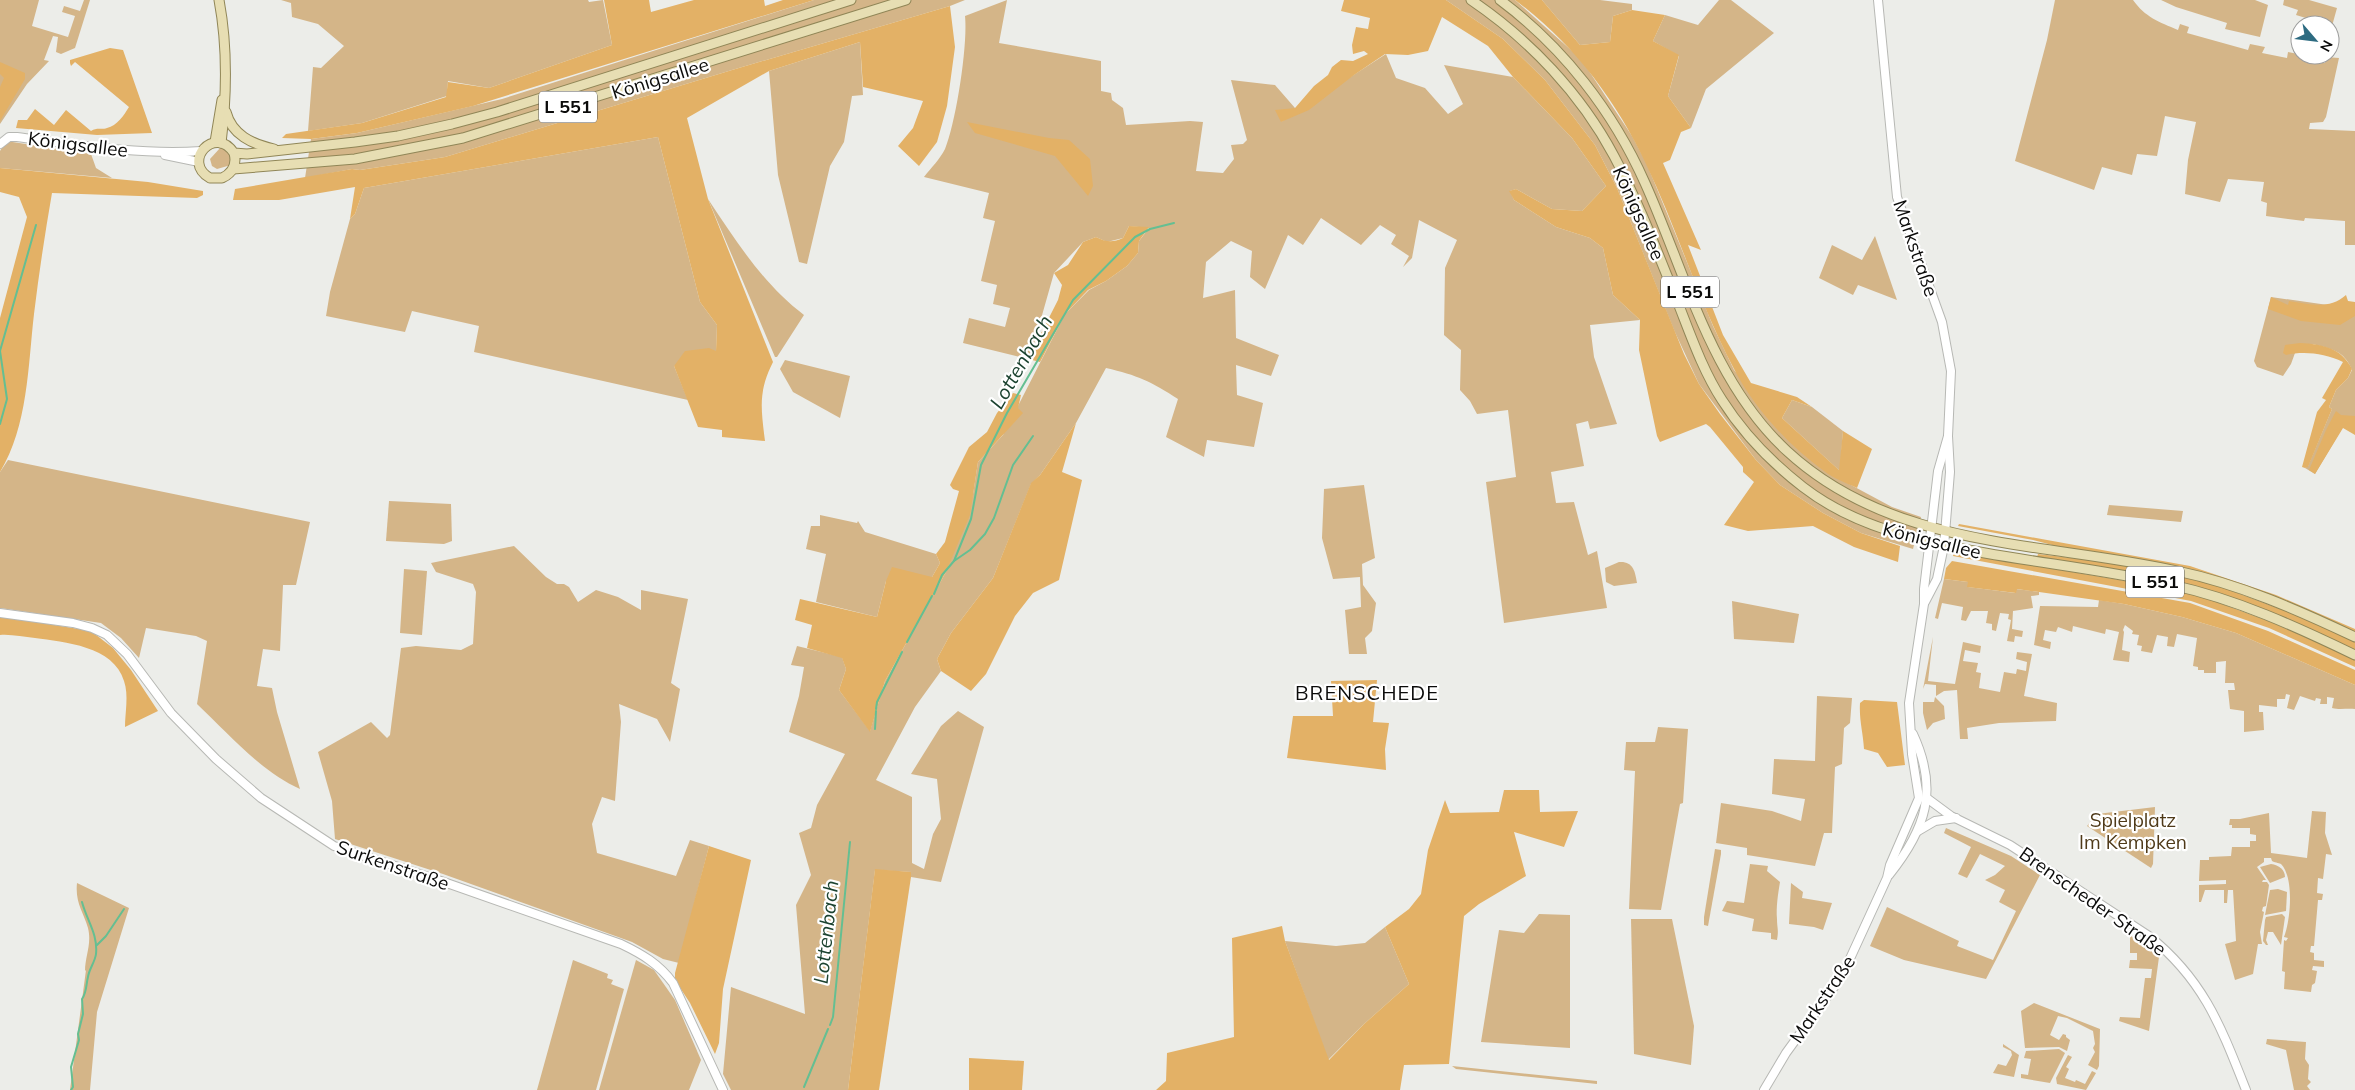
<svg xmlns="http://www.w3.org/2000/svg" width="2355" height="1090" font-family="Mulish,sans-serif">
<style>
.green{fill:#d4b588}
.forest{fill:#e3b166}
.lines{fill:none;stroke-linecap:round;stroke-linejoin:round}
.stream{stroke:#64bf92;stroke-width:2}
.secondary-casing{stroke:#b7b8b4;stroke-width:10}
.primary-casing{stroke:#908657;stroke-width:11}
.secondary{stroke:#fff;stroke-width:8}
.primary{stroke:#e7deb3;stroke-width:9}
.labels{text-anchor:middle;stroke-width:4.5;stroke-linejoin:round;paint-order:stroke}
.shield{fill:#fff;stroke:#545454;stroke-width:1}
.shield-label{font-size:18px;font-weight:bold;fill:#0b0b0a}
.street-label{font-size:19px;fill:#0b0b0a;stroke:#fff}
.park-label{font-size:19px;fill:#4f3a19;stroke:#fff}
.water-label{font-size:20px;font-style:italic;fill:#1c4330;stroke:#fff}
.neighbourhood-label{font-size:20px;letter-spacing:1px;fill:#0b0b0a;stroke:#fff}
</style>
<rect width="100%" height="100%" fill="#ecede9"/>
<g class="green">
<polygon points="0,0 39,0 32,26 68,37 75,16 62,12 64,6 80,11 84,0 90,0 75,48 61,54 56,52 58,37 53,36 44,60 49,61 27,84 0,124"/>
<polygon points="281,0 588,0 589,2 603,0 612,45 489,88 448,81 447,96 362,123 308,131 313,67 321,68 344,46 318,24 292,17 291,3"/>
<polygon points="814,0 965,0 950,6 732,70 445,157 360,170 352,169 305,178 311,139 357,133 502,99"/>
<path d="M1007,0L999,43L1101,61V91L1111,93L1112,100L1123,108L1126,125L1190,121L1203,122L1196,171L1223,173L1234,159L1231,145L1243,144L1247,140L1231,80L1275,85L1295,108L1281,122L1386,54L1396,78L1425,88L1448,114L1463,104L1444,65L1513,77L1572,138L1606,186L1582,211L1552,209L1516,189L1510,191L1514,200L1556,227L1590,238L1603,248L1613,295L1640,320L1590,325L1594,357L1617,424L1590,429L1588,421L1576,424L1584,466L1551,472L1556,503L1574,502L1588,555L1597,551L1607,608L1504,623L1486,482L1516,477L1508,410L1477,414L1470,401L1460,390L1461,350L1444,335L1445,268L1457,240L1419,220L1412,258L1403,267L1409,256L1391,244L1396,235L1380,225L1361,245L1321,218L1303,245L1288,235L1265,289L1250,277L1252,251L1231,241L1206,262L1203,298L1235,290L1236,338L1279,355L1271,376L1236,365L1237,395L1263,403L1254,447L1207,440L1204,457L1166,437L1178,399C1152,382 1137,375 1106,368L1076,423L1040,475L1031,484L993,578L951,633L937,659L941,671L915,707L876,780L912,797V863L924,869L933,834L941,819L937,779L911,774L941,726L958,711L984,727L941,882L911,877V872L875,870L848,1090H731L723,1074L731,987L805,1014L796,905L811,875L799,833L811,828L817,805L845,754L789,732L799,696L804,667L791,665L797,646L842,657L846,669L839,690L870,731L885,681L946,572L973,494L978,462L1003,435L1065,314L1089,290L1106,281L1127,266L1138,253L1139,241L1149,228L1129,226L1123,238L1107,242L1096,237L1083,242L1054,273L1033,347L1028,359L963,343L969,318L1005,327L1010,308L993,304L997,285L981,281L995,221L983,218L989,193L924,177C931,168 940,159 945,149C956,122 968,45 965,16Z"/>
<polygon points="1446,0 1515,0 1581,59 1632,136 1646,162 1713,326 1734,370 1825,471 1892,507 1921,517 1913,549 1861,533 1823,513 1780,485 1756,460 1699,384 1674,330 1617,188 1595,145 1545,80 1503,39"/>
<polygon points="1542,0 1600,0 1632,4 1632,10 1613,16 1610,42 1580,45"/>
<polygon points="1719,0 1731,0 1774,33 1706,89 1691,128 1668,96 1679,56 1653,41 1665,15 1698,25"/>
<path d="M2055,0H2133C2145,17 2159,22 2178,30L2180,24L2189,27L2187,33L2248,50L2250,44L2265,47L2262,53L2287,58L2288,52L2303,55L2301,59L2325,63L2326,57L2339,58L2326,117L2323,122L2310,123L2309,129L2355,131V245H2345V221L2305,218L2304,221L2266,216L2267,203L2261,201L2264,182L2228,179L2220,202L2185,194L2188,160L2196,122L2165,116L2157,156L2137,154L2132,175L2102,167L2094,190L2015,161L2047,40Z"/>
<polygon points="2161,0 2255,0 2268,5 2260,37 2225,29 2227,23 2176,7"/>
<polygon points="2284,0 2309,0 2337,8 2332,26 2296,15 2298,10 2283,5"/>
<polygon points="860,42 863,95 852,96 844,142 830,166 807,264 799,262 778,175 769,71"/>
<polygon points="658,137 700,302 717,325 716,352 674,366 688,400 474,352 479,326 412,311 405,332 326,316 330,292 350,219 355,214 364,188"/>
<polygon points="6,141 91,154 96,168 112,178 0,168 0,151"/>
<polygon points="221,147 229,152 231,165 217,169 212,166 210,159"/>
<path d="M708,199C736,241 763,284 804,315L777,357H775Z"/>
<polygon points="1875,236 1897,300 1858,285 1853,295 1819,278 1832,245 1862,260"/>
<path d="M2271,297L2328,305L2355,302V431L2344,425L2315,474L2305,468L2308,466L2332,409L2329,407L2336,390L2348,378L2352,370C2344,350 2331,349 2313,344L2295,353L2291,364L2283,376L2257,367L2254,361Z"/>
<polygon points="785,360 850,376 840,418 793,392 780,369"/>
<polygon points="1792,400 1812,407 1843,431 1840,471 1782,418"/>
<path d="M8,460L310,522L296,585H283L280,651L263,649L257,686L272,688L277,712L300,789C260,771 229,734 197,704L207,641L196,636L146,628L139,658L121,638L101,623L0,608V472Z"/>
<polygon points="1364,485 1375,558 1362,564 1363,585 1376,603 1372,631 1365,638 1367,654 1349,654 1345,610 1361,607 1360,577 1333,579 1322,538 1324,489"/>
<polygon points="389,501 451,504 452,541 444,544 386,541"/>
<polygon points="2109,505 2183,511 2181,522 2107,515"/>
<polygon points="820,515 857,523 858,521 865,532 936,554 940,563 932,577 886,581 877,617 816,602 826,554 806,549 811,526 820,526"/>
<polygon points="514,546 546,577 557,584 564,584 569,587 578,602 596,590 618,597 641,610 641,590 688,599 671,683 680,689 670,742 657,719 619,704 621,722 615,801 602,797 592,824 597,853 676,876 690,840 709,846 679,963 663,959 632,942 443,874 335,839 332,801 318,752 371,722 387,738 390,735 401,648 416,646 461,650 473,644 476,592 473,584 436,572 431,563"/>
<path d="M1619,562C1633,561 1635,571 1637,583L1614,586L1606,582L1605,568Z"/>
<polygon points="404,569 427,571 422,635 400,633"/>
<polygon points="1944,579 1968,582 1968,587 2015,593 2016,589 2039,592 2039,595 2031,596 2033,608 2013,611 2012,629 2023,631 2022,637 2015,636 2014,642 2007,641 2011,620 2008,619 2009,614 2000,613 1996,631 1992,630 1992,624 1986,623 1988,611 1971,611 1966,621 1961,620 1963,607 1942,603 1938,619 1935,618"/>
<path d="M2099,600L2124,604L2182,617L2236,633L2355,685V709C2347,708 2340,710 2332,708L2334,698L2327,697V704H2320L2321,699L2316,698L2315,701L2300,696L2294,710L2287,708L2290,695L2286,694L2285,699H2277V707L2259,705V712H2263L2264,730L2244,732V711L2230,709L2228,690H2235L2234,683H2225L2226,661L2216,662V673H2204V670H2198V667L2193,666L2197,638L2177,634L2174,647L2167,646L2168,637L2157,635L2152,653L2141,651L2142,646L2137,645L2139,635L2132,634L2133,631L2125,625L2123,630L2124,632L2122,650L2130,652L2129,662L2113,660L2119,632L2106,629L2105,634L2073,626L2072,632L2058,627L2056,632L2045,630L2043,640L2051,642L2050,649L2034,645L2040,606L2098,607Z"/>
<polygon points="1732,601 1799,614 1794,643 1734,639"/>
<polygon points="1933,637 1928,681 1955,684 1963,642 1981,646 1980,653 1965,650 1963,661 1978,663 1976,672 1981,673 1979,688 2000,692 2004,672 2016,674 2017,669 2026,671 2027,662 2016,659 2017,652 2032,654 2024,696 2057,703 2056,721 1999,723 1967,728 1968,739 1960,739 1957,690 1944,691 1936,696 1936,685 1925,684 1923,689"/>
<polygon points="1817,696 1852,698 1850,723 1844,728 1842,764 1835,767 1832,833 1824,833 1815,866 1747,855 1747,848 1716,843 1721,803 1772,811 1801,821 1805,799 1772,794 1774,759 1815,761"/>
<polygon points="1923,696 1923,702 1934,702 1935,697 1944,706 1945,719 1933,723 1927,730 1923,713"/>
<polygon points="1658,727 1688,729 1683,803 1680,804 1661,910 1629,909 1635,771 1624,770 1626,742 1655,742"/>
<polygon points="2155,807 2153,864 2151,868 2087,826 2097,814"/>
<path d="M2312,811L2326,812L2325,833L2332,855L2326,854L2323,879L2318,878L2317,893L2323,894L2322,900H2318L2314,946H2311L2310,952L2314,953V960L2324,961V967L2313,966L2312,970L2317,971L2315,983L2312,985L2311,992L2284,989L2285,972L2282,971L2284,940L2286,941L2288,938L2284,937C2291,919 2294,877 2281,864C2280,863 2276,863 2272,861L2271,858H2264V862L2257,867L2266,880H2263L2262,882H2267L2269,885L2266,906L2263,907L2262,911L2264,912L2260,932L2262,944H2258L2253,974L2235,980L2225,944L2236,941L2233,890H2228L2227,903H2224V890H2205L2201,902H2199V885L2226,884V880L2199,881L2200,860H2209V857L2231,856L2232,847H2250V841H2256V835L2250,834V828H2232V825H2229L2230,819H2240L2269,813L2271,853L2307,858Z"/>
<polygon points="1946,828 2011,856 2040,875 1986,979 1904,960 1870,946 1887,907 1959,941 1957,946 1993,960 2016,911 1999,902 2005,890 1985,880 1995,875 2005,866 1980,854 1967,878 1958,874 1971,847 1944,833"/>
<polygon points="1715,849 1721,850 1721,854 1708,926 1704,925 1704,917"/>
<path d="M1750,864L1768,866L1767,871L1780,882C1778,894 1776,907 1777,919C1777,928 1779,930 1777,940L1771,939V933L1752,931L1754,919L1722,911L1727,901L1744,903Z"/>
<path d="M2271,864C2279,865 2285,870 2285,877L2270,883L2260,867Z"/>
<path d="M77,883L129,908L97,1012L90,1090H70L86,970L85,971C85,956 92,944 88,928C83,911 75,903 77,883Z"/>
<polygon points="1791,883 1803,892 1802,898 1832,903 1823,930 1814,927 1789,924"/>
<polygon points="2278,889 2287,892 2286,911 2265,915 2270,890"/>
<polygon points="1539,914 1570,915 1570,1048 1481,1042 1499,930 1524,933"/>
<polygon points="2282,914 2285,917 2281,945 2273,932 2268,932 2266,940 2268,945 2266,945 2263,941 2265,920 2266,917"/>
<polygon points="1631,919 1672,919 1694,1026 1691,1065 1634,1054"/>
<polygon points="1385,927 1409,984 1364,1024 1328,1060 1285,941 1336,946 1365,943"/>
<polygon points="2130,935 2159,957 2149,1031 2119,1021 2120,1017 2140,1018 2145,978 2151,978 2152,969 2129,968 2130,960 2137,960 2137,953 2130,953"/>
<polygon points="573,960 608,974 607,978 613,980 611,984 624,989 596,1090 537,1090"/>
<polygon points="636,960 654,970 675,1000 701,1060 689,1090 599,1090"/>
<polygon points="2034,1003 2100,1029 2099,1066 2097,1070 2088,1065 2095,1052 2093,1048 2095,1044 2093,1031 2067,1018 2058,1016 2050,1035 2059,1040 2063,1034 2066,1035 2066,1037 2070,1040 2067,1051 2059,1047 2025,1048 2021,1011"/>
<polygon points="2267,1039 2306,1042 2305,1059 2309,1065 2308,1079 2311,1082 2307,1086 2310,1090 2294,1090 2286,1050 2266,1044"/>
<polygon points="2003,1044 2019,1055 2014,1077 1993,1073 1998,1064 2006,1066 2012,1055 2011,1051 2003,1047"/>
<polygon points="2059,1049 2065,1053 2050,1083 2021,1078 2021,1074 2028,1075 2031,1059 2024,1058 2026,1051"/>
<polygon points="2068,1055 2072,1057 2066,1067 2069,1069 2065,1078 2075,1082 2076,1080 2085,1084 2092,1071 2096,1073 2086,1090 2057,1084 2056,1078"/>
<polygon points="1452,1066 1597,1081 1597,1084 1456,1069"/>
</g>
<g class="forest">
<polygon points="604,0 649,0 651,12 694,0 764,0 765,6 783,0 814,0 473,106 357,133 311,139 282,138 286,134 362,123 446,97 448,82 489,88 612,45"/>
<polygon points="1344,0 1446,0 1503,39 1545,80 1595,145 1617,188 1684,354 1699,384 1720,414 1756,460 1780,485 1823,513 1861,533 1900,546 1898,562 1854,547 1813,526 1748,531 1724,525 1754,482 1743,472 1743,467 1710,427 1706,424 1660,442 1657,436 1639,350 1640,320 1613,295 1603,248 1590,238 1556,227 1514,200 1509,191 1516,189 1552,209 1582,211 1606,186 1572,138 1513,77 1488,46 1442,17 1428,51 1408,55 1385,54 1354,75 1309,110 1281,122 1275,110 1295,108 1314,86 1328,75 1332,67 1341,60 1353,61 1368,54 1364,51 1353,54 1352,45 1356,27 1368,29 1370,18 1341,11"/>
<path d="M1515,0H1542L1580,45L1610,42L1613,16L1632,10L1665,15L1653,41L1679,55L1668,96L1691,128L1681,132L1670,160L1663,163L1701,250L1688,245L1723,335L1751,383L1797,397L1812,407L1792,400L1782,418L1839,470L1843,431L1872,449L1857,488C1846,483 1833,478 1824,471C1788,445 1754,408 1734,369C1699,303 1678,231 1646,164C1616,100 1572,42 1515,0Z"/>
<path d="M950,6L955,47L947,106L937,142L919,166L898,146L913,128L923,101L863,87L860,42L769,71L687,118L708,199L773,362C758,392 761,408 765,441L722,437V430L698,427L674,366L685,351L709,348L716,351L717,325L700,302L658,137L364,188L355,214L350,219L355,187L279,200H233L235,189L352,169L360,170L445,157L732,70Z"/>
<path d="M110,48L123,50L152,133L97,135L16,128L18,120H27L35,109L54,125L66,110L91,131C97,127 101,130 107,128C117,126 124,115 129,107L75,62L71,66L70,63V60Z"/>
<polygon points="0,62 25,73 25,79 0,121 0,87 4,78 0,74"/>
<polygon points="967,122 1049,138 1069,140 1090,159 1093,186 1088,196 1055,156 975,133"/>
<path d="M0,168L148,182L203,191V195L197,198L52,193C45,233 39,273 34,314C28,366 28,426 0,472V318L27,217L19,197L0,192Z"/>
<path d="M1129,226L1149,227L1139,241L1138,253L1127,266L1106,281L1088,290L1065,314L1040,362L1028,359L1058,300L1062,285L1054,273L1068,265L1083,242L1096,237C1106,242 1112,243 1123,238Z"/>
<path d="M2346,295L2348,301L2355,302V316L2340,325L2301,321L2268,309L2271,297L2288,305L2289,301C2310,304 2329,310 2346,295Z"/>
<path d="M2300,343C2322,344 2342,348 2352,369L2348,378L2336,390L2329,407L2332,409L2308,467L2305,468L2302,467L2317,412L2326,400L2322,398L2343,362C2324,353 2304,351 2286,355L2283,353L2285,345Z"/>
<polygon points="1013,393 1021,395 1018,408 1023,413 978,462 970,515 946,572 885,681 870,732 839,690 846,669 842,658 807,648 812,625 795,620 800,599 877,617 886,581 892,567 932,577 940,563 936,554 945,542 959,491 953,489 950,485 969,447 987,432 997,413"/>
<polygon points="2336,411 2341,415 2355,416 2355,435 2343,428 2315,474 2309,470 2326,430"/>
<polygon points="1076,423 1062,472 1082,480 1059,580 1033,593 1015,616 986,674 971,691 941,671 937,659 951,633 993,578 1031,483 1040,475"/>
<polygon points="1959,524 2190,566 2276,595 2355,629 2355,632 2221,578 2173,565 2056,546 2033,540 1958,526"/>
<polygon points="1960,553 2144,584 2203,597 2271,622 2355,659 2355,667 2269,628 2191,601 1953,556 1953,554"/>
<polygon points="2038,554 2115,563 2174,574 2219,586 2293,614 2352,640 2355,642 2355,651 2250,605 2037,557"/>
<polygon points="1952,561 2190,603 2268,631 2355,670 2355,685 2236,633 2182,617 2124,604 2017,589 2016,593 1967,587 1968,582 1944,579 1946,568"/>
<path d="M0,616L91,631L113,648L131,670L158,711L125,727C125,713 129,695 124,681C114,646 64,642 35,638C23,637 11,634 0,635Z"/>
<polygon points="1377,680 1373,722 1389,723 1385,749 1386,770 1287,758 1293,716 1333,716 1331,681"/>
<path d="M1864,700L1897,702L1905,765L1887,767L1878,753L1864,749C1863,732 1859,720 1860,703Z"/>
<polygon points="1504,790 1539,790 1540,812 1578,811 1564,847 1514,832 1526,876 1479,904 1464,916 1449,1064 1404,1065 1400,1090 1156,1090 1166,1081 1167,1053 1234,1037 1232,938 1282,926 1285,941 1329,1060 1364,1024 1409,984 1385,927 1409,909 1421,894 1428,850 1445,800 1450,813 1499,812"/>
<polygon points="709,846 751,860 723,989 719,1043 715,1054 690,1003 675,980 675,973"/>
<polygon points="875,869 911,872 911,877 879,1090 848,1090"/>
<polygon points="969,1058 1024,1061 1022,1090 969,1090"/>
</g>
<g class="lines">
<g class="stream">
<polyline points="0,424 7,399 0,351 36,225"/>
<polyline points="954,561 970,550 985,534 994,518 1013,465 1033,436"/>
<polyline points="934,594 942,575 954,561 971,519 981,465 1007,413 1073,300 1135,237 1150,229 1174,223"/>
<polyline points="907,642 932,596"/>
<polyline points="876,709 877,702 902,652"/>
<polyline points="875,729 876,711"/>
<polyline points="97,945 106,936 124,909"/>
<polyline points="830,1025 833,1017 850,842"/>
<polyline points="804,1087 828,1029"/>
<path d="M71,1090L73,1087L71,1067L79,1040L78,1034L83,1014L82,999C87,992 86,984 88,977C89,969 95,962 96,954C98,934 87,921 82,902"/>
</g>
<g class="secondary-casing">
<g id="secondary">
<polyline points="1878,0 1897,197 1942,322 1951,371 1948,436 1950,472 1944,546 1937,579 1925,602"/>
<path d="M0,144L9,137H17C78,145 140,155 201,151"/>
<polyline points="165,155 199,162"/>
<path d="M0,613L73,623L92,628L107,635L127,654L171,713L216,759L261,798L334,846L441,881L621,944C642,954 659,964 673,983L723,1090"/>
<path d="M1928,799L1951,816L2010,845L2149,936C2204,980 2221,1027 2246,1090"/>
<polyline points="1918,831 1935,821 1956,818"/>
<path d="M1889,875C1926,829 1939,790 1913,734"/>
<polyline points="1764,1090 1786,1053 1842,976 1887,878 1890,865 1919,798 1912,754 1909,703 1924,604 1924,589 1938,471 1948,436"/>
</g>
</g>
<g class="primary-casing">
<g id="primary">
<path d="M219,0C228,48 227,94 221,143"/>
<path d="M1471,0C1530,40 1581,94 1614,156C1639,203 1658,254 1678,303C1691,336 1703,371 1722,400C1743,433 1772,463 1803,487C1856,528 1921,541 1985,553C2047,564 2111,571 2172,585C2236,599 2297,627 2355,655"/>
<path d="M1500,0C1563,47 1613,111 1645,183C1686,274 1711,381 1787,451C1894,550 2043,541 2177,571C2239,584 2298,610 2355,637"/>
<path d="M226,112C232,135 252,144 274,149"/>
<polyline points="215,142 222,100"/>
<path d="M234,153C237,164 233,173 222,178H210C181,162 215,124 234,153L247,154L355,142L398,136L452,124L497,112L851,0"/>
<polyline points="233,169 355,159 463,138 906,0"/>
</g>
</g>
<use href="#secondary" class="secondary"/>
<use href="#primary" class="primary"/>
</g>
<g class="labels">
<g class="shield">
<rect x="539" y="91.5" width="58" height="31" rx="4"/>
<rect x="1661" y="276.5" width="58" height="31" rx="4"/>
<rect x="2126" y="566.5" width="58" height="31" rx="4"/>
</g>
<g class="shield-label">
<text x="568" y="113">L 551</text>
<text x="1690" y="298">L 551</text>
<text x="2155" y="588">L 551</text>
</g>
<g class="street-label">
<text transform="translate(660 78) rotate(-17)" y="7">Königsallee</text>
<text transform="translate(78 144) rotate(7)" y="7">Königsallee</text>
<text transform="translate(1639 213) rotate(66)" y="7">Königsallee</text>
<text transform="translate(1916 248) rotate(71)" y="7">Markstraße</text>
<text transform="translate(1932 540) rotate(14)" y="7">Königsallee</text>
<text transform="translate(393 865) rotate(19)" y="7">Surkenstraße</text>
<text transform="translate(2093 901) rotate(35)" y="7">Brenscheder Straße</text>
<text transform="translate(1822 999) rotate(-56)" y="7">Markstraße</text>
</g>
<g class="park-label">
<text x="2133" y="827">Spielplatz<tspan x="2133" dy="22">Im Kempken</tspan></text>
</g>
<g class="water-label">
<text transform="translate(1021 362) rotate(-60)" y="7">Lottenbach</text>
<text transform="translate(826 932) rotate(-84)" y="7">Lottenbach</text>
</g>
<g class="neighbourhood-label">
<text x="1367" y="700">BRENSCHEDE</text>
</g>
</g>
<g transform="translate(2315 40) rotate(118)"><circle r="24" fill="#ffffff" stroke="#9d9d9d"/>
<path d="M0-4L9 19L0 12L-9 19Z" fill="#2d6b81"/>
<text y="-8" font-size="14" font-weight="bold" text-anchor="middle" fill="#0b0b0a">N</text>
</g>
</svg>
